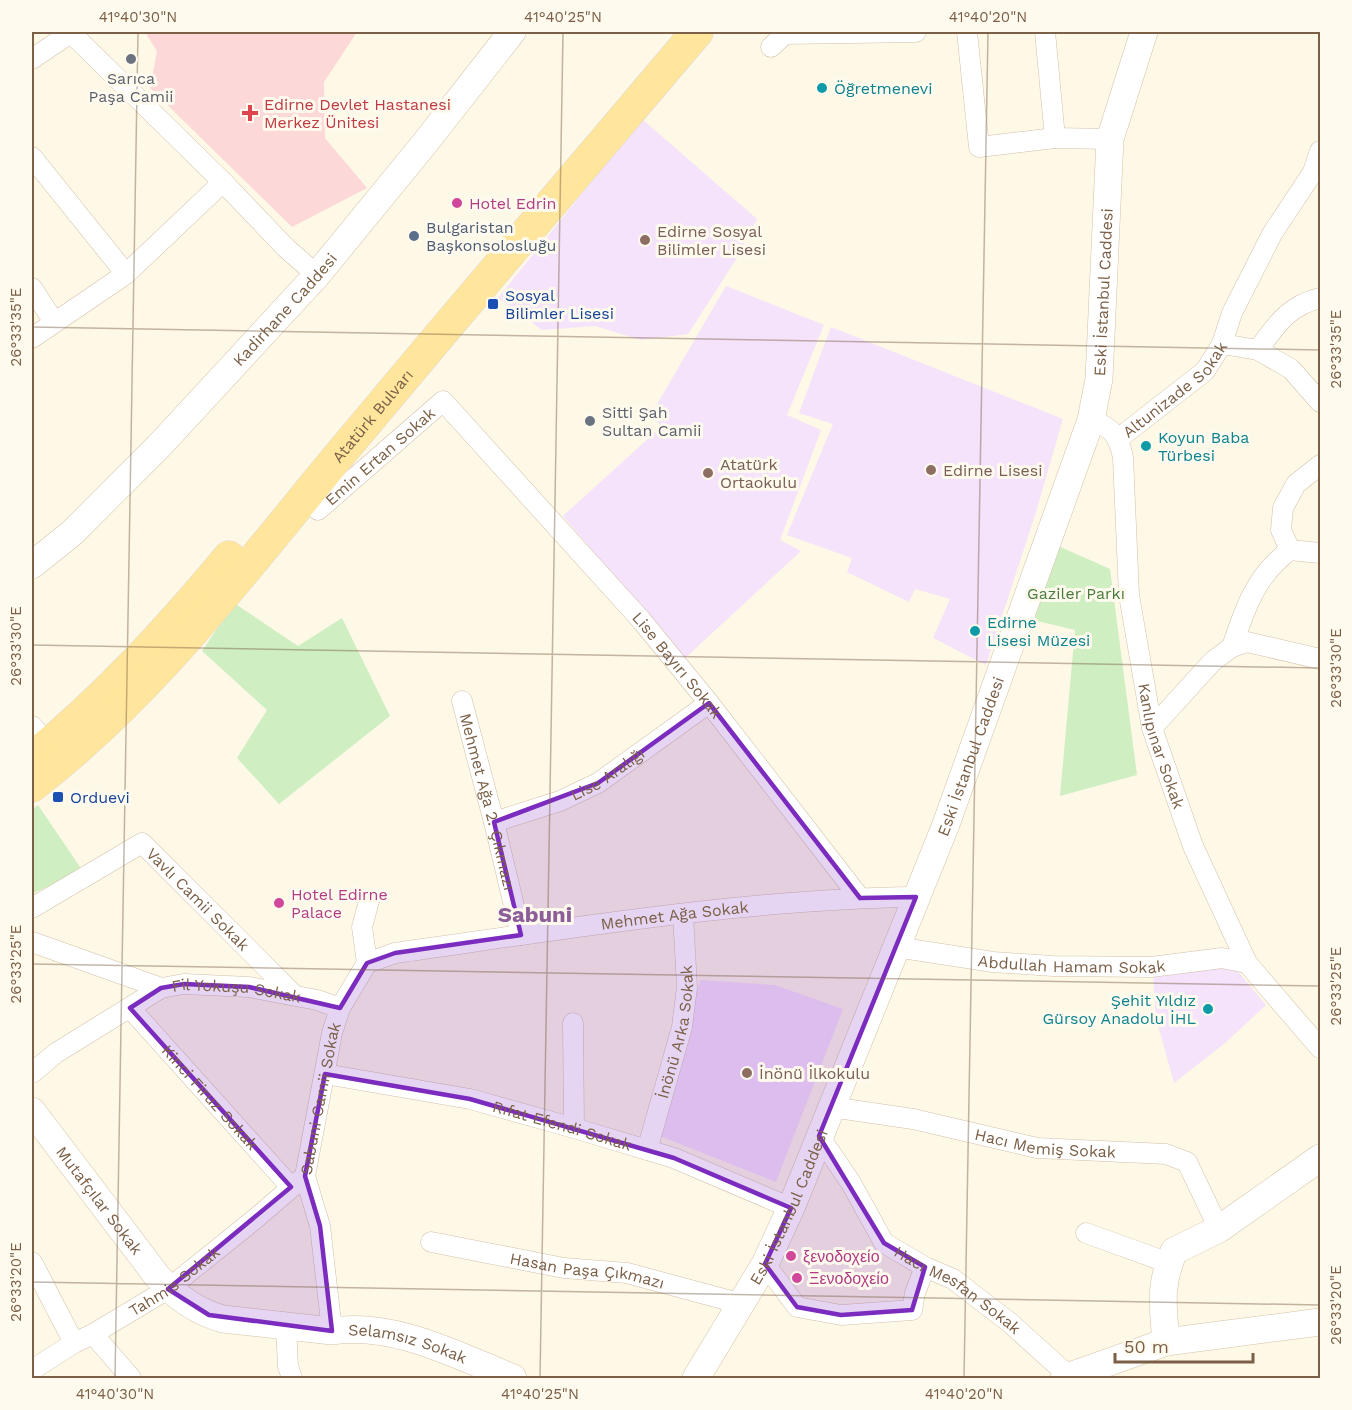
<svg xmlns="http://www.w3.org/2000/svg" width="1352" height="1410" font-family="'Work Sans',sans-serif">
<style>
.education{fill:#f5e2fb}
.medical{fill:#fdd8d8}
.green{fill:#cfeec2}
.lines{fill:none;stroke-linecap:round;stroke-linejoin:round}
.street-casing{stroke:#d2c0aa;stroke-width:21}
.secondary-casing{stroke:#d5c2a7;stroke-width:28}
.primary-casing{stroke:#dfd9d3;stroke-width:33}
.street{stroke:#fff;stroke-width:20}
.secondary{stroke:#fff;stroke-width:27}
.primary{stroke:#ffe69c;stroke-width:32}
.marked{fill:#7b2cbf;fill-opacity:0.2;stroke:#7b2cbf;stroke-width:4.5;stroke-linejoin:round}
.ticks{fill:none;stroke:#7b6047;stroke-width:1.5;stroke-opacity:0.45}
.worship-dot{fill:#6b7280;stroke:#fffaee;stroke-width:2}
.culture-dot{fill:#0f9aa8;stroke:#fffaee;stroke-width:2}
.health-dot{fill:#e0444e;stroke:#fffaee;stroke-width:2}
.hotel-dot{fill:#d1479c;stroke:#fffaee;stroke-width:2}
.service-dot{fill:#5c6f8a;stroke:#fffaee;stroke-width:2}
.education-dot{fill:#8d6e63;stroke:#fffaee;stroke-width:2}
.transit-dot{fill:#1a4fb4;stroke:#fffaee;stroke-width:2}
.labels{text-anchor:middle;stroke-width:6;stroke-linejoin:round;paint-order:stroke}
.worship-label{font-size:16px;fill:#5b616d;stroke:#fffaee}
.culture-label{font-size:16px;fill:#0d838f;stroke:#fffaee;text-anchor:start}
.health-label{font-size:16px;fill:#be3a42;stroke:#fffaee;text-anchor:start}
.hotel-label{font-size:16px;fill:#b23c85;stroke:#fffaee;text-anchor:start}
.service-label{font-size:16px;fill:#4e5e75;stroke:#fffaee;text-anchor:start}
.education-label{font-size:16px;fill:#785e54;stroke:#fffaee;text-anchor:start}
.street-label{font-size:16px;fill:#7b6047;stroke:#fffaee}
.transit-label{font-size:16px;fill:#164399;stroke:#fffaee;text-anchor:start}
.park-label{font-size:16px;fill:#477c3c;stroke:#fffaee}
.district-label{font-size:22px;font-weight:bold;fill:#8c5f98;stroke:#fffaee}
.neatline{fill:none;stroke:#7b6047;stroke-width:2}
.ticks-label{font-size:15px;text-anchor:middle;fill:#7b6047}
</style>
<rect width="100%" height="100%" fill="#fef8e6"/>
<g class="education">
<polygon points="642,119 757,219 735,261 688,334 641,340 595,326 542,330 498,298"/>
<polygon points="726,286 824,325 787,415 821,430 780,540 801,551 684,659 563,516 661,427 652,413"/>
<polygon points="831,327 1063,419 1035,515 986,665 933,638 950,599 915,589 909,602 847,572 852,558 787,535 833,424 799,413"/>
<polygon points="1234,967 1266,1005 1225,1043 1174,1083 1156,1018 1153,973"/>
<polygon points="700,980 775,985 843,1009 776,1182 660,1136"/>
</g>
<polygon class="medical" points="145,32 357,32 324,82 325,138 367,188 292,227 150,88 157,51"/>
<g class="green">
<polygon points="1056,545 1110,569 1137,775 1060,796 1075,630 1029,619"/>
<polygon points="234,603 298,646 342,618 390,716 279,804 237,758 267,710 202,651"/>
<polygon points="38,805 82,870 32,894 32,810"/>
</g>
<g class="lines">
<g class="street-casing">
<g id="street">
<polyline points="967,32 979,147 1055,138 1110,139"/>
<polyline points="1045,32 1055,138"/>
<polyline points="71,33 223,182 286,248 317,275"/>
<polyline points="771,47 785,34 916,32"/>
<polyline points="32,59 72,32"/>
<polyline points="32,157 126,274"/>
<polyline points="32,288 54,322"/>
<polyline points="32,338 126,274 223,182"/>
<polyline points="1222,344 1258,350 1291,369 1320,402"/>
<path d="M1258,350C1277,324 1288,306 1320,298"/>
<path id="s1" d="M1091,420C1113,428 1118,435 1123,457L1129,595L1152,728L1193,846L1247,963L1320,1048"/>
<path id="s2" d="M1118,439L1205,371L1222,344L1232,313L1272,234L1313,172L1320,151"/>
<path id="s3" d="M318,510L443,401L642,621L709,703L860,898"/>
<polyline points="1290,550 1281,530 1283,508 1296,484 1320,465"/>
<polyline points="1290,550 1320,553"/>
<path d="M1232,647C1245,608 1256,575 1290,550"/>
<path id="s4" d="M462,701L494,822L521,935"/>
<polyline points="32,726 48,744"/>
<polyline points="1152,728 1213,661 1232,647 1247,642 1320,659"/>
<path id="s5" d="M494,822L560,801L598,783L709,703"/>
<path id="s6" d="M32,908L142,843L294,995"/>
<path id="s7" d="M32,942L161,988L184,984L249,987L317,1000L340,1008"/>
<path id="s8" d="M896,947L993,962L1053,966L1151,967L1222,958L1247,963"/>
<polyline points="367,963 362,927 369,901"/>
<path id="s9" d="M130,1008L291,1187"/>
<polyline points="573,1023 574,1128"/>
<polyline points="32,1073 56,1053 161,988"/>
<path id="s10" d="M325,1074L470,1099L574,1128L674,1158L791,1208"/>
<path id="s11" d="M831,1107L913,1119L1037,1148L1166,1154L1187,1162L1219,1229"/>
<path id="s12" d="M819,1136L851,1183L884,1243L925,1267L953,1279L1009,1322L1069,1376"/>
<path id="s13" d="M647,1150L682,1027L687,987L683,914"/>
<polyline points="1086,1233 1169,1263"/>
<path id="s14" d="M431,1242L564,1268L627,1273L742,1304"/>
<polyline points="32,1262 74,1343"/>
<polyline points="765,1264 797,1307 841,1315 912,1310 915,1293 925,1267"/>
<polyline points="286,1327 288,1366 292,1378"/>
<path id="s15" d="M332,1331L320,1226L305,1176L332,1033L340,1008L367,963L395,953C566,929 744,899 916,897"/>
<polyline points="93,1334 131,1378"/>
<path id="s16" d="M32,1370L74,1343L93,1334L168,1289L255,1219L305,1176"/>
</g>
</g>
<g class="secondary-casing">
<g id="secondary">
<path id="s17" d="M32,565L72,533L159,446L317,275L425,143L512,32"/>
<path id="s18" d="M32,1111L157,1276C175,1296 197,1312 223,1319L332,1331C395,1322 456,1355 513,1378"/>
<path d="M1166,1342C1163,1305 1159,1286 1174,1251L1219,1229L1320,1158"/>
<path id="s19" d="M696,1378L765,1264L791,1208L945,827L1091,420L1099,379L1110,139L1144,32"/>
<polyline points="1064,1378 1166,1342 1320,1322"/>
</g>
</g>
<g class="primary-casing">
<g id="primary">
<path d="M32,758C105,699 169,629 229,557"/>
<path id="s20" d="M32,786C153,693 244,570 341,453C459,312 578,171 697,32"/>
</g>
</g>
<use href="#street" class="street"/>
<use href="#secondary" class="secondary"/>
<use href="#primary" class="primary"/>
</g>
<path class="marked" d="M709,703L860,898L916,897L819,1136L884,1243L925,1267L912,1310L841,1315L797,1307L765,1264L791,1208L674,1158L470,1099L325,1074L305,1176L320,1226L332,1331L209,1315L168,1289L291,1187L130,1008L161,988L184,984L249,987L340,1008L367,963L395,953L521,935L494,822L598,783Z"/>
<path class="ticks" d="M32,327L1320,350M32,645L1320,668M32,964L1320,986M32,1282L1320,1305M115,1378L138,32M540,1378L563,32M964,1378L988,32"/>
<g class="worship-dot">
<circle cx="131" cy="59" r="6"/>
<circle cx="590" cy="421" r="6"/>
</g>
<g class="culture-dot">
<circle cx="822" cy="88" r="6"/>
<circle cx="1146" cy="446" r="6"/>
<circle cx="975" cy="631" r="6"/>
<circle cx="1208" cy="1009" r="6"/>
</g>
<path class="health-dot" d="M247 104h6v6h6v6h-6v6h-6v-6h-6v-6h6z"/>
<g class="hotel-dot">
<circle cx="457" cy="203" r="6"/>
<circle cx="279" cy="903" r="6"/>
<circle cx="791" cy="1256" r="6"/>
<circle cx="797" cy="1278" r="6"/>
</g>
<circle class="service-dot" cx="414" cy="236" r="6"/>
<g class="education-dot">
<circle cx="645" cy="240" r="6"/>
<circle cx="931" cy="470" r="6"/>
<circle cx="708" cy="473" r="6"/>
<circle cx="747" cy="1073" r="6"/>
</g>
<g class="transit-dot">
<rect x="487" y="298" width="12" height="12" rx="3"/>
<rect x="52" y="791" width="12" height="12" rx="3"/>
</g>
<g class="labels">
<g class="worship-label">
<text x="131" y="84">Sarıca<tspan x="131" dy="18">Paşa Camii</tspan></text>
<text x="602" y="418" text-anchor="start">Sitti Şah<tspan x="602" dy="18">Sultan Camii</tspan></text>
</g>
<g class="culture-label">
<text x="834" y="94">Öğretmenevi</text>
<text x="1158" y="443">Koyun Baba<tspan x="1158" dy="18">Türbesi</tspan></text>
<text x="987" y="628">Edirne<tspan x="987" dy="18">Lisesi Müzesi</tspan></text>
<text x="1196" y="1006" text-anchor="end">Şehit Yıldız<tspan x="1196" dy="18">Gürsoy Anadolu İHL</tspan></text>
</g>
<g class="health-label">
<text x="264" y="110">Edirne Devlet Hastanesi<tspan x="264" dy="18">Merkez Ünitesi</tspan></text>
</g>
<g class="hotel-label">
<text x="469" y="209">Hotel Edrin</text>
<text x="291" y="900">Hotel Edirne<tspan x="291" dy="18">Palace</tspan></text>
<text x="803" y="1262">ξενοδοχείο</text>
<text x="809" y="1284">Ξενοδοχείο</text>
</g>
<g class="service-label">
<text x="426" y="233">Bulgaristan<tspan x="426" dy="18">Başkonsolosluğu</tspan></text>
</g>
<g class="education-label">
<text x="657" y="237">Edirne Sosyal<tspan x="657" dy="18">Bilimler Lisesi</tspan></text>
<text x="720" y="470">Atatürk<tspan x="720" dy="18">Ortaokulu</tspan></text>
<text x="943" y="476">Edirne Lisesi</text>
<text x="759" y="1079">İnönü İlkokulu</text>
</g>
<g class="street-label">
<text dy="6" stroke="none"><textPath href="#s19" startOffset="1167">Eski İstanbul Caddesi</textPath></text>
<text dy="6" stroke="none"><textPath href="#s17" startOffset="360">Kadirhane Caddesi</textPath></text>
<text dy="6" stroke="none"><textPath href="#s2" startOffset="76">Altunizade Sokak</textPath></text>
<text dy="6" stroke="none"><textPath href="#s20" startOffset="504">Atatürk Bulvarı</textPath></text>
<text dy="6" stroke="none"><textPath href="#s3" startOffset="82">Emin Ertan Sokak</textPath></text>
<text dy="6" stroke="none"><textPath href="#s3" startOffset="519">Lise Bayırı Sokak</textPath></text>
<text dy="6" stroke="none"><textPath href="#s1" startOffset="345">Kanlıpınar Sokak</textPath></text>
<text dy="6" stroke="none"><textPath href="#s19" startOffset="681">Eski İstanbul Caddesi</textPath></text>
<text dy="6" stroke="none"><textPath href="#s5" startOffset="124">Lise Aralığı</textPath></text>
<text dy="6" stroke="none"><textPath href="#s4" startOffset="104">Mehmet Ağa 2. Çıkmazı</textPath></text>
<text dy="6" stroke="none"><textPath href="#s6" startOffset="207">Vavlı Camii Sokak</textPath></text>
<text dy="6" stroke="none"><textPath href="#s15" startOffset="694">Mehmet Ağa Sokak</textPath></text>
<text dy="6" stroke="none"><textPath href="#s8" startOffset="177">Abdullah Hamam Sokak</textPath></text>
<text dy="6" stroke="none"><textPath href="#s7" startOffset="213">Fil Yokuşu Sokak</textPath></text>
<text dy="6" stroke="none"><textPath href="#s13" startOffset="122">İnönü Arka Sokak</textPath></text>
<text dy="6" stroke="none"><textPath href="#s9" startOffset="120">Kinci Firuz Sokak</textPath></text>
<text dy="6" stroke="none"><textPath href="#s15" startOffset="237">Sabuni Camii Sokak</textPath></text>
<text dy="6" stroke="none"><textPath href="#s10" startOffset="243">Rıfat Efendi Sokak</textPath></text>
<text dy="6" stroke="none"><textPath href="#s11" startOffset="218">Hacı Memiş Sokak</textPath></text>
<text dy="6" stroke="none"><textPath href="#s18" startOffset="112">Mutafçılar Sokak</textPath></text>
<text dy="6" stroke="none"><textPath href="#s19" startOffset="195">Eski İstanbul Caddesi</textPath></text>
<text dy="6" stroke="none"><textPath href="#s14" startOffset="159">Hasan Paşa Çıkmazı</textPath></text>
<text dy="6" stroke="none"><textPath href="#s16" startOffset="168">Tahmis Sokak</textPath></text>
<text dy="6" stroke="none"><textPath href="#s12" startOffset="213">Hacı Mesfan Sokak</textPath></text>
<text dy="6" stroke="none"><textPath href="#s18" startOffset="474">Selamsız Sokak</textPath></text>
</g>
<g class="transit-label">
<text x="505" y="301">Sosyal<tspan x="505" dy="18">Bilimler Lisesi</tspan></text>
<text x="70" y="803">Orduevi</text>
</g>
<g class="park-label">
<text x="1076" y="599">Gaziler Parkı</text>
</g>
<g class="district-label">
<text x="535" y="922">Sabuni</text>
</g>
</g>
<rect width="1352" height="1410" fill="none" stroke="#fffaee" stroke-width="66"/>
<path d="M1115 1353v9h138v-9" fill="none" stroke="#7b6047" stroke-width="3"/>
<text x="1124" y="1353" font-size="18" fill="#7b6047" stroke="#fffaee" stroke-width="4.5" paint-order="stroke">50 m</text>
<rect x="33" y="33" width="1286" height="1344" class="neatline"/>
<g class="ticks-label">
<text x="138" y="22">41°40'30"N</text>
<text x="563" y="22">41°40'25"N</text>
<text x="988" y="22">41°40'20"N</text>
<text transform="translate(16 327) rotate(-90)" y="5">26°33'35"E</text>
<text transform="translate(1336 349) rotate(-90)" y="5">26°33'35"E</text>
<text transform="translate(16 646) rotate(-90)" y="5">26°33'30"E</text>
<text transform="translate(1336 668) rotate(-90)" y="5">26°33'30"E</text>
<text transform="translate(16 964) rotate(-90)" y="5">26°33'25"E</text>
<text transform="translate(1336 986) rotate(-90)" y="5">26°33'25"E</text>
<text transform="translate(16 1282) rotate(-90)" y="5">26°33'20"E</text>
<text transform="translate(1336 1305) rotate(-90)" y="5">26°33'20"E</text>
<text x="115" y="1399">41°40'30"N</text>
<text x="540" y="1399">41°40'25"N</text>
<text x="964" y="1399">41°40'20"N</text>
</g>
</svg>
